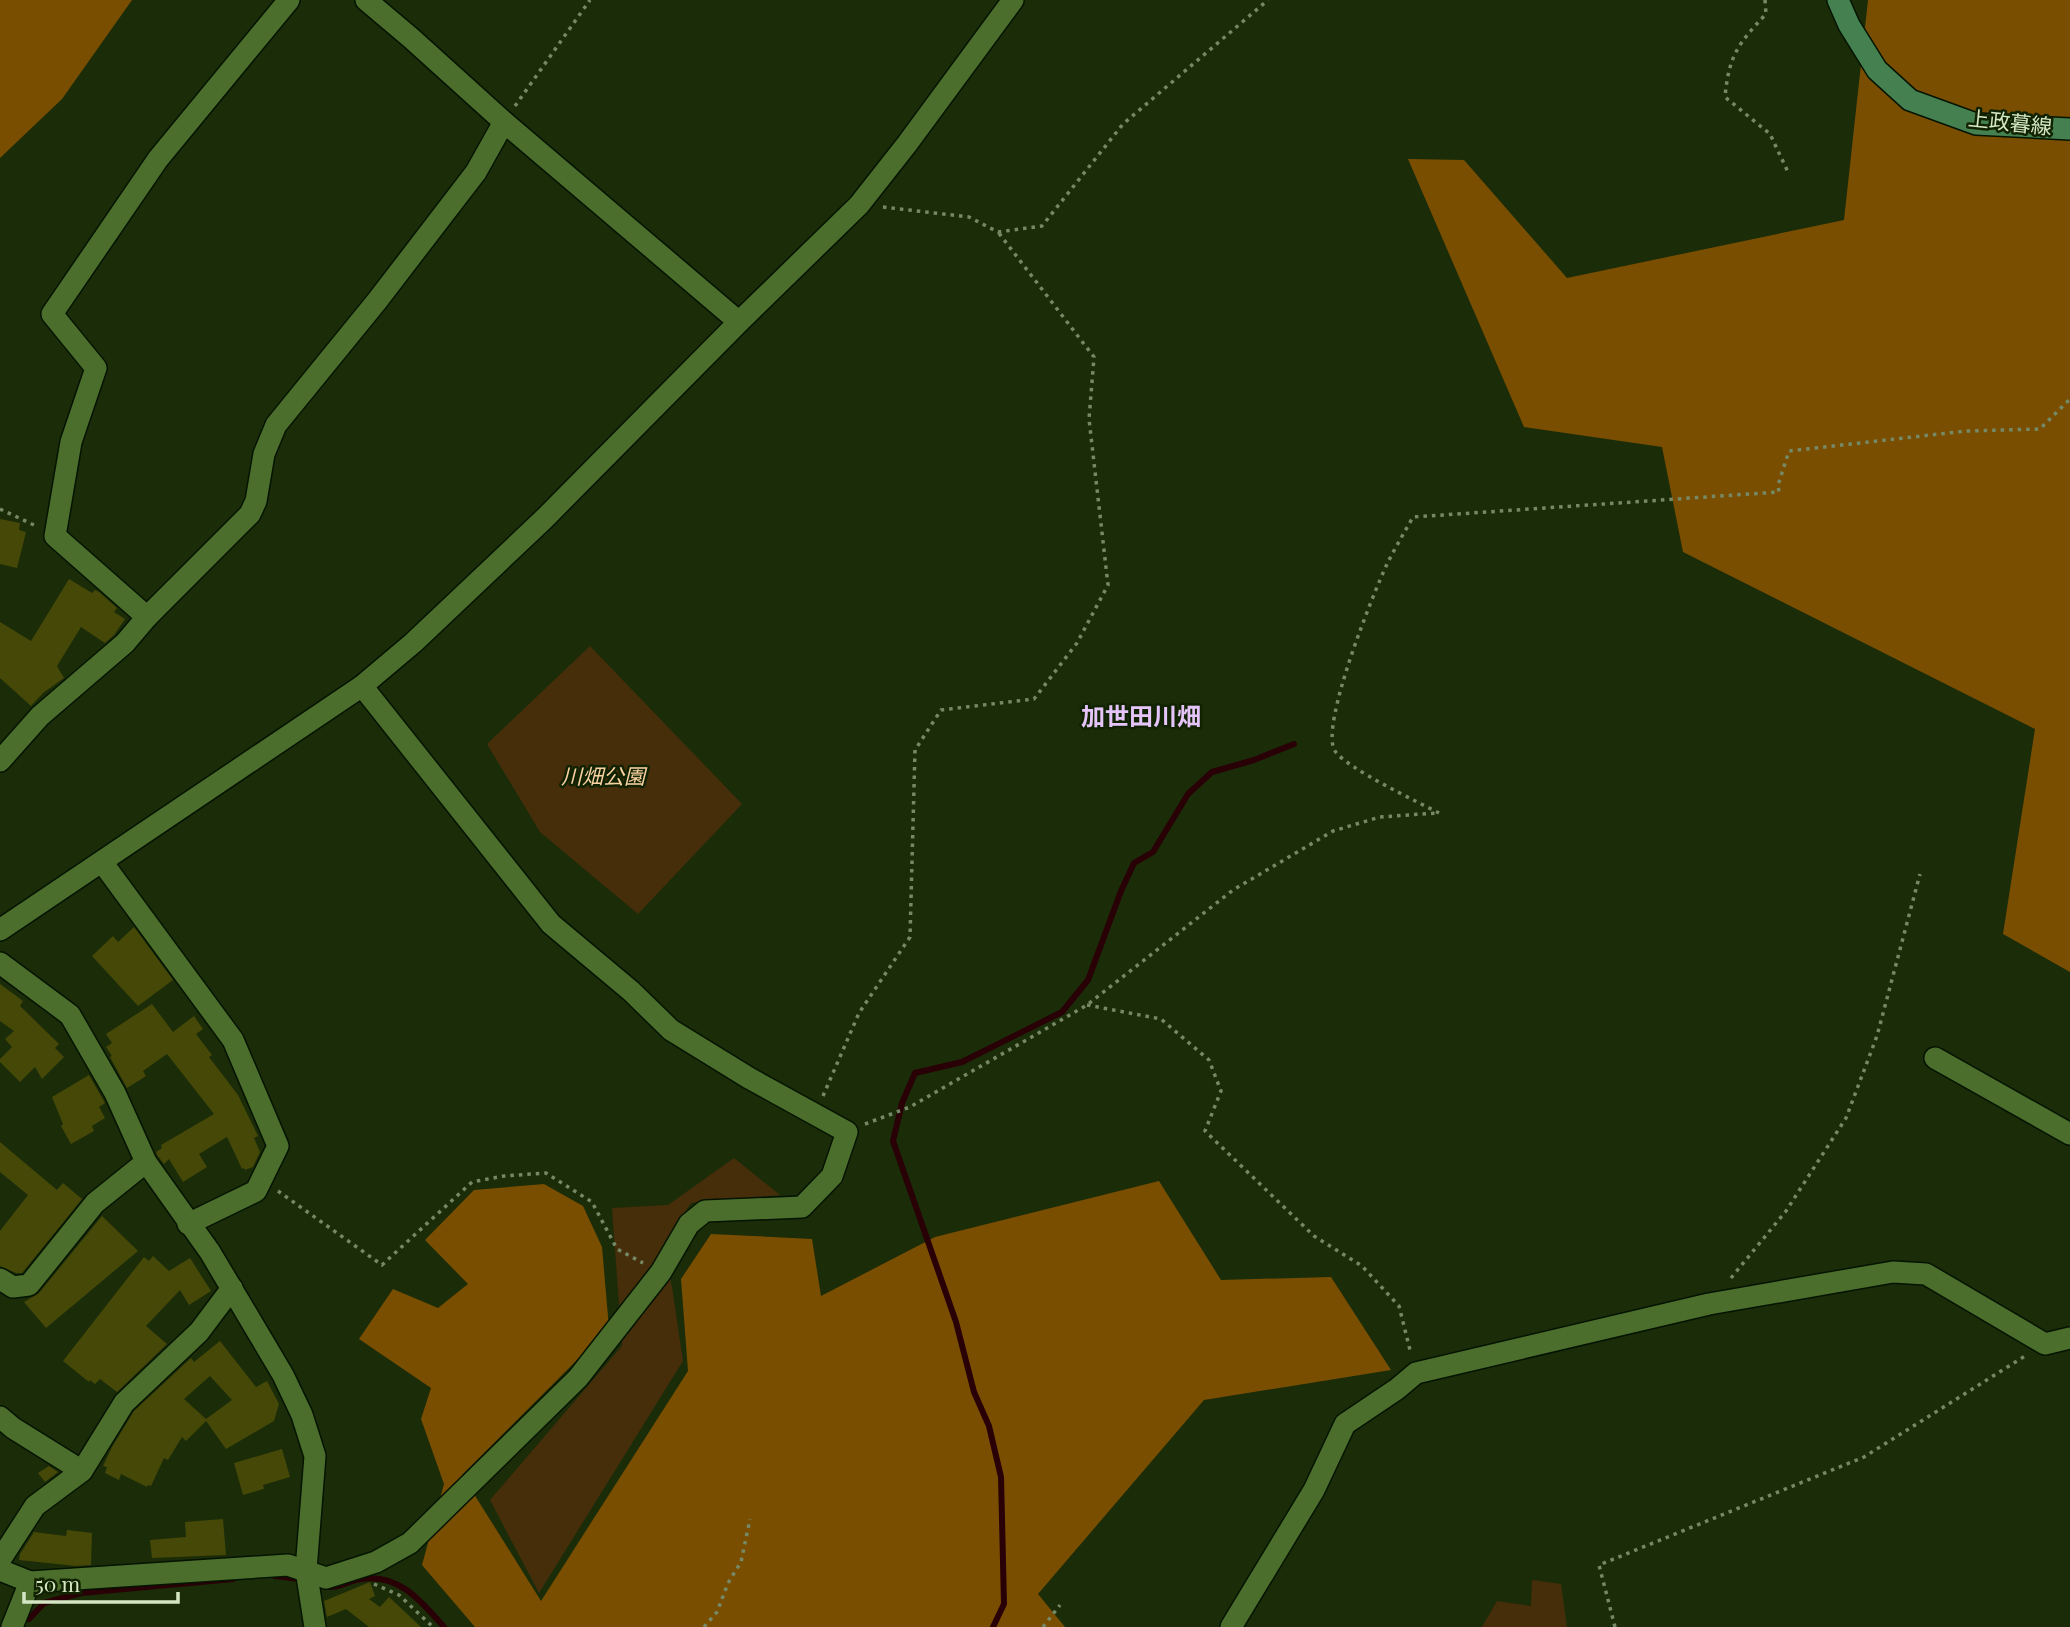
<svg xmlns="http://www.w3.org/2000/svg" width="2070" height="1627" font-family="'Playfair Display','Noto Sans JP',serif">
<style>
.green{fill:#462e0a}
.forest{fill:#7a4e01}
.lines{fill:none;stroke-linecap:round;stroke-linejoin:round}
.stream{stroke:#280006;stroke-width:6}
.building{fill:#464807;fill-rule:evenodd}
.street-casing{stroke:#051400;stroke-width:24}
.secondary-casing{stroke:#051400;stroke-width:24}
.path{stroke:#768966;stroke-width:3.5;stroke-dasharray:3.5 5;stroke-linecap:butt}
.street{stroke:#4c6e2c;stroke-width:21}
.secondary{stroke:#458051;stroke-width:21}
.labels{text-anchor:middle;stroke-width:5;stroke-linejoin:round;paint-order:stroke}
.street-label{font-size:21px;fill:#d3e7c4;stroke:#112201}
.park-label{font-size:21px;font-style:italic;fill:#fad2a2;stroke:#112201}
.quarter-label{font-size:24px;font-weight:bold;fill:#e4c4f9;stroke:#112201}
</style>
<rect width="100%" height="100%" fill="#1b2c09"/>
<g class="green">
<polygon points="590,646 742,804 638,914 540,832 487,744"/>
<polygon points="734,1158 780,1195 691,1203 663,1245 672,1287 683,1361 539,1593 490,1500 622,1346 612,1208 668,1205"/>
<polygon points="1532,1580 1561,1584 1567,1627 1482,1627 1497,1601 1531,1606"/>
</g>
<g class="forest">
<polygon points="0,0 132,0 62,99 0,158"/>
<polygon points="1868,0 2070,0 2070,972 2003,934 2035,729 1683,552 1662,447 1524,427 1408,159 1464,160 1567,278 1844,220"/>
<polygon points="1159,1181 1221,1280 1331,1277 1391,1370 1204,1400 1038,1594 1065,1627 475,1627 422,1565 444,1484 421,1419 431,1388 359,1339 393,1289 438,1308 468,1284 425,1240 474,1190 544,1184 583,1206 602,1247 609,1328 462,1475 541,1601 688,1371 681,1279 711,1234 812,1239 821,1296 935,1237"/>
</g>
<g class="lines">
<g class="stream">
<polyline points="275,1576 299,1579"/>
<path d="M323,1586C338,1590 346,1581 361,1579C399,1573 421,1601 444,1627"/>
<polyline points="29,1619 44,1603 81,1593 233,1579"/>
<polyline points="993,1627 1004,1604 1001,1477 989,1426 974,1392 956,1322 893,1141 902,1103 915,1073 962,1062 1062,1012 1088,980 1121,891 1134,863 1153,852 1188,794 1212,772 1254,760 1294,744"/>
</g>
</g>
<g class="building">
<polygon points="0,519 20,523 19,530 26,532 17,568 0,564"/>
<polygon points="69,579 92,593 95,590 99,592 117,608 114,612 125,619 114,635 105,643 81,627 57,666 64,678 43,693 31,706 0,678 0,622 31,641"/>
<polygon points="134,927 173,980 138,1006 92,956 113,936 118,942"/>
<polygon points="0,984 23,1001 20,1006 59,1044 55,1048 64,1057 42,1079 35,1067 20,1082 0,1062 0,1059 12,1047 5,1039 14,1031 0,1021"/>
<polygon points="152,1004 173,1032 194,1016 203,1029 196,1034 212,1055 209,1057 238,1095 258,1136 254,1138 260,1152 253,1167 245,1170 244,1168 242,1169 227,1137 199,1154 207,1167 183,1182 169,1159 164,1164 157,1155 156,1152 162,1148 161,1145 214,1114 167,1054 143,1071 146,1076 127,1088 110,1057 112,1056 106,1047 112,1043 106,1034"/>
<polygon points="89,1075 105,1103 99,1107 105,1118 92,1126 94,1131 71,1144 61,1126 63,1124 52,1097"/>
<polygon points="0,1142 57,1190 63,1183 82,1199 22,1273 16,1273 0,1266 0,1231 28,1195 0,1172"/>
<polygon points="102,1216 138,1251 46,1328 24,1302 39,1293"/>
<polygon points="153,1256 169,1271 190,1258 211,1291 189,1305 180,1290 146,1326 167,1344 117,1392 100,1379 95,1384 90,1380 89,1382 63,1361 144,1257 149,1261"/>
<path d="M220,1341L256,1387L267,1381L279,1404L274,1421L226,1449L206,1421L186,1441L182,1437L168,1460L164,1458L151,1486L148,1485L147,1487L121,1474L119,1480L105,1473L107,1467L103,1466L112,1447L134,1411L191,1358L194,1362ZM210,1376L232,1400L206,1419L184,1399Z"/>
<polygon points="282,1449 290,1477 263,1485 264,1489 243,1495 234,1463"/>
<polygon points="49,1466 58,1472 45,1482 38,1473"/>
<polygon points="223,1519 226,1555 152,1558 150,1540 186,1537 185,1522"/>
<polygon points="67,1530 92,1533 91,1565 76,1566 19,1560 20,1554 34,1532 66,1536"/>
<polygon points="370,1582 375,1596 369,1599 380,1607 389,1597 421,1627 369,1627 346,1609 327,1617 324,1601"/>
</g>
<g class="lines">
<g class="street-casing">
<g id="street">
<polyline points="366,0 411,38 504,122 739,322"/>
<polyline points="147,617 55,536 71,442 96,368 52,314 158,159 289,0"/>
<polyline points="0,761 40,716 125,643 147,617 250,514 256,501 264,454 276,425 377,301 476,172 504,122"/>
<polyline points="102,862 233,1040 278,1146 256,1191 188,1224"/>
<polyline points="0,930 362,686 413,643 544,519 739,322 859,205 907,144 1013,0"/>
<polyline points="0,963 70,1015 115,1093 146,1162 210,1252 283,1375 302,1415 315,1456 306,1570 315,1627"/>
<polyline points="1935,1058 2070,1134"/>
<polyline points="0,1279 13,1287 29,1285 95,1203 146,1162"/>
<polyline points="0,1417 13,1428 82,1471"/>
<polyline points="0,1560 35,1506 82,1471 124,1403 199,1332 232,1288"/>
<polyline points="0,1570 30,1582 288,1565 326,1578 376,1562 410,1543 578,1378 661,1272 689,1224 705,1211 802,1207 832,1176 847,1132 749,1078 671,1030 631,991 551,924 362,686"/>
<polyline points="12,1627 30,1582"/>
<polyline points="1231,1627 1314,1490 1345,1424 1397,1389 1416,1373 1709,1304 1893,1272 1926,1274 2045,1344 2070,1338"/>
</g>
</g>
<g class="secondary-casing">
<polyline id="secondary" points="1838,0 1849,25 1877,70 1910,100 1976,124 2070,129"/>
</g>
<g class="path">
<path d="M1765,0L1766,14C1738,44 1729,55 1725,97L1770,134L1788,172"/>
<polyline points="515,106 590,0"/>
<polyline points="883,207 969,217 998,232 1042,226 1123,124 1268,0"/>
<polyline points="0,509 36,526"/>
<path d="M1439,813C1418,802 1346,768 1335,751C1319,727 1374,592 1387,564C1395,548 1404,533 1413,517L1779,492L1778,485L1789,451L1966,431L2040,429L2070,399"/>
<polyline points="1087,1005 1161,1019 1209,1060 1221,1091 1205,1131 1314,1236 1362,1266 1399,1306 1411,1354"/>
<polyline points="823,1096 859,1013 910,937 915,750 941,710 1034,699 1077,643 1108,585 1089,419 1094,357 998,232"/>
<polyline points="865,1124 910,1107 1087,1005 1233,890 1333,831 1380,817 1437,813"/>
<polyline points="278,1191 382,1265 472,1182 504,1176 546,1173 592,1202 617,1249 643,1263"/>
<polyline points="1731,1278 1786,1211 1846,1118 1877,1036 1920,874"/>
<polyline points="374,1584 399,1595 433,1627"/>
<polyline points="704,1627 717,1612 728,1583 741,1562 750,1519"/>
<polyline points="1043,1627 1060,1605"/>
<polyline points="1615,1627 1599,1565 1864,1457 2025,1356"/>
</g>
<use href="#street" class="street"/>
<use href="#secondary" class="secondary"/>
</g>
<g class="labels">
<g class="street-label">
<text transform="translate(2010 123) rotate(6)" y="7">上政暮線</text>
</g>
<g class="park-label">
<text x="603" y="784">川畑公園</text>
</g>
<g class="quarter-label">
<text x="1141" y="725">加世田川畑</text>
</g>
</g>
<path d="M24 1592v10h154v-10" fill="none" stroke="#d3e7c4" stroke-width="3.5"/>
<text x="35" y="1592" font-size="21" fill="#d3e7c4" stroke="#112201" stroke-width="5" paint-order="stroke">50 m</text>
</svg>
